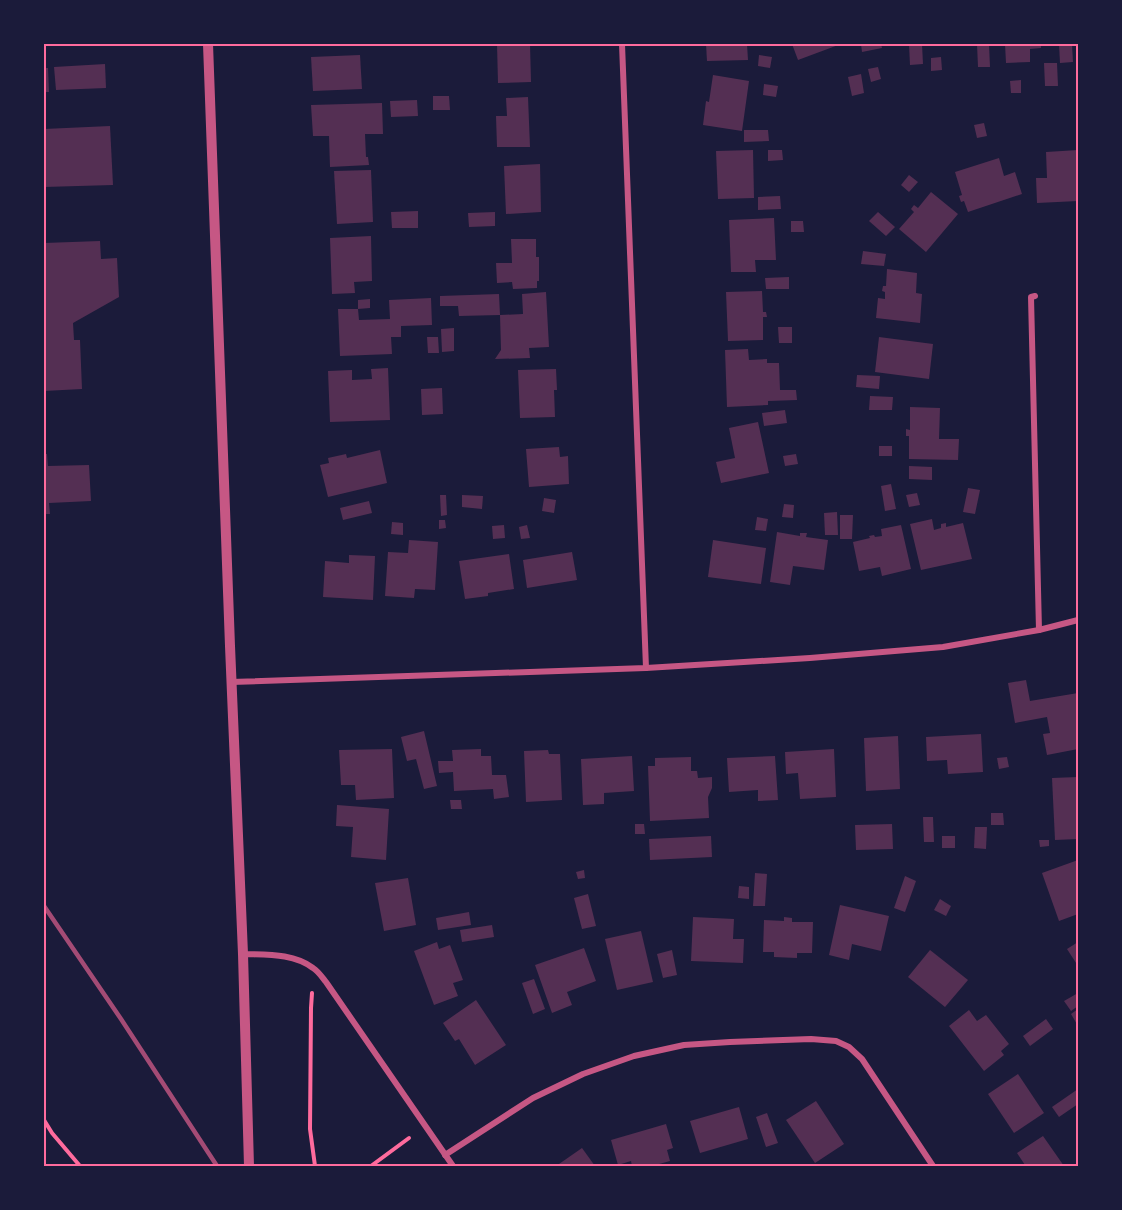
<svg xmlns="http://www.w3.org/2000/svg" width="1122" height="1210" font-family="Mulish,sans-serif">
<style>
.building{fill:#542f53}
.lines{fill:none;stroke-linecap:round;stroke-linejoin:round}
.path{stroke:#ff6b9d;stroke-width:4}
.minor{stroke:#c65784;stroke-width:6}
.tertiary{stroke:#c65784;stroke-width:10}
.rail{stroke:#a44b75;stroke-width:4.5}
.neatline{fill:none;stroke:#ff6b9d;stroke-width:2}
</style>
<rect width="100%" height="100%" fill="#1b1b3a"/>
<g class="building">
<polygon points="497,44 530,44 531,82 498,83"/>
<polygon points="706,44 747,44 748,60 707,61"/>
<polygon points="792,44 841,44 798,60"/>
<polygon points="861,44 881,44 882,48 862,52"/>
<polygon points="909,44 922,44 923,64 910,65"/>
<polygon points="977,44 989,44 990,67 978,67"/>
<polygon points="1005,44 1041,44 1041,48 1030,49 1030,62 1006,63"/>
<polygon points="1059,44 1072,44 1073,62 1060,63"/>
<polygon points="360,55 362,89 313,91 311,57"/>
<polygon points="759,55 772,57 770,68 758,66"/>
<polygon points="941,57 942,70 931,71 931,58"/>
<polygon points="1044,63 1057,63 1058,86 1045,86"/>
<polygon points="105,64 106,88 56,90 54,67"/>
<polygon points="878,67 881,79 871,82 868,69"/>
<polygon points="44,68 48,68 49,92 44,92"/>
<polygon points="861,74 864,93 852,96 848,77"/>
<polygon points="713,75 749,81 742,131 703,125 706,101 709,102"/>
<polygon points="1021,80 1021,93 1011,93 1010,81"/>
<polygon points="764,84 778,86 776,97 763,95"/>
<polygon points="433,96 449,96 450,110 433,110"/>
<polygon points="528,97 530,147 497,147 496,116 507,116 506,98"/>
<polygon points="417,100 418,116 391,117 390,101"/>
<polygon points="382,103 383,134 365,134 366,157 368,157 369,165 330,167 329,136 313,136 311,105"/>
<polygon points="984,123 987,136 977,138 974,125"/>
<polygon points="110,126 113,185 44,187 44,129"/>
<polygon points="744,130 768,130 769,141 744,142"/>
<polygon points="753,150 754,198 718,199 716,151"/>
<polygon points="768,150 782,150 783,160 768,161"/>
<polygon points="1078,150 1078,201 1037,203 1036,178 1047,178 1046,152"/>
<polygon points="999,158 1004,176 1015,172 1022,194 968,212 964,201 961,202 959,196 962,195 955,172"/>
<polygon points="540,164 541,212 506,214 504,166"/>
<polygon points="371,170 373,222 337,224 334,171"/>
<polygon points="909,175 918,182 909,192 901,185"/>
<polygon points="931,192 958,214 926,252 899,229 914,212 911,209 914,205 918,208"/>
<polygon points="780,196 781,209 758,210 758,197"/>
<polygon points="418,211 418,228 392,228 391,212"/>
<polygon points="495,212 495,226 469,227 468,213"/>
<polygon points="878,212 895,227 886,236 869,221"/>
<polygon points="774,218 776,260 755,260 756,272 731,272 729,220"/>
<polygon points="791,221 803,221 804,232 791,232"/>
<polygon points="371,236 372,281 354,282 355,293 332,294 330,238"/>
<polygon points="511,239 536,239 536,257 539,257 539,281 537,281 537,288 513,289 512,282 497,283 496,263 512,263"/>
<polygon points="100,241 101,259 117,258 119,297 73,323 74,340 80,340 82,389 44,391 44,243"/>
<polygon points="863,251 886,254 884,266 861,264"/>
<polygon points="887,269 917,273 916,293 922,294 920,323 876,318 878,298 885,299 885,292 882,291 883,286 886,286"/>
<polygon points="789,277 789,289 766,289 765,278"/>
<polygon points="762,291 763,312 766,312 767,317 763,317 763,340 728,341 726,292"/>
<polygon points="546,292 549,347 529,348 530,358 495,359 501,350 500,315 459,316 458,306 440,306 440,296 499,294 500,315 523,314 522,294"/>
<polygon points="431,298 432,325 401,326 401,337 391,337 392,354 340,356 338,309 358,309 359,320 390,319 389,300"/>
<polygon points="370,299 370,308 358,309 358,300"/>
<polygon points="778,327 792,327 792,343 779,343"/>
<polygon points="454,328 454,351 442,352 441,329"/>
<polygon points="427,337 438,337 439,353 428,353"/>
<polygon points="879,337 933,344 929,379 875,372"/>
<polygon points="748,349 749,360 767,359 767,363 779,363 780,390 796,390 797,400 768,401 768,405 727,407 725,350"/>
<polygon points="388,368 390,420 330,422 328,371 352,370 352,380 372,379 371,369"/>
<polygon points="556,369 557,390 554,390 555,417 520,418 518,370"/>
<polygon points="857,375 880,376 879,389 856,387"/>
<polygon points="442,388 443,414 422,415 421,389"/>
<polygon points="870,396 893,397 892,410 869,410"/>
<polygon points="910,407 940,408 939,439 959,439 958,460 909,459 909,436 906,436 906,429 910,430"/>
<polygon points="785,410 787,423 764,426 762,413"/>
<polygon points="758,422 769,473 721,483 716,462 735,458 729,428"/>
<rect x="879" y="446" width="13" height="10"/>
<polygon points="559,447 560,457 568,456 569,484 529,487 526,449"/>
<polygon points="380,450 387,483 328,497 320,465 329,463 328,458 346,454 347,458"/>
<polygon points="44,454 47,454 48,466 89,465 91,501 49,503 50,514 44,514"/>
<polygon points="796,454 798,464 785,466 783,456"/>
<polygon points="909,466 932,467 932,480 909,479"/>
<polygon points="891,484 896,509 885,511 881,486"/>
<polygon points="968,488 980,490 975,514 963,512"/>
<polygon points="917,493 920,505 909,507 906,495"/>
<polygon points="440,495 446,495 447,515 441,516"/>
<polygon points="462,495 483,496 482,509 462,507"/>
<polygon points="544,498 556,500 554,513 542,511"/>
<polygon points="369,501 372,513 343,520 340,508"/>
<polygon points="784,504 794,505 793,518 782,517"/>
<polygon points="837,512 838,535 825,535 824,513"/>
<polygon points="840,515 853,515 852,539 840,539"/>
<polygon points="757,517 768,519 766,531 755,530"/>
<polygon points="932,519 934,530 941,528 941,524 946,523 946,527 963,523 972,559 921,570 910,524"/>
<polygon points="439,520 445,520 446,528 439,529"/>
<polygon points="392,522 403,523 403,535 391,534"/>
<polygon points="504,525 505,538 493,539 492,526"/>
<polygon points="527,525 530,538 521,539 519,527"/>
<polygon points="901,525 911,569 882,576 880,567 859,571 853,542 870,538 869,536 874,535 875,537 882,536 881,529"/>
<polygon points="777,532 800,536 800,533 807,533 806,537 828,540 824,570 793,566 790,585 770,582"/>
<polygon points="409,540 438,542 435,590 415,589 414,598 385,596 388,552 408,553"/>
<polygon points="713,540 766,548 761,584 708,577"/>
<polygon points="572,552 577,580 527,588 523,560"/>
<polygon points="509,554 514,589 488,593 488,596 465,599 459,561"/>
<polygon points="349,555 375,556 373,600 323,597 325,561 349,563"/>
<polygon points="1026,680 1030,701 1078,693 1078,749 1047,755 1043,734 1050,733 1047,717 1015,723 1008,683"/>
<polygon points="424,731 437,786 424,789 416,759 407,761 401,737"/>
<polygon points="981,734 983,772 948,774 947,760 927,761 926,737"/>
<polygon points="898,736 900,789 866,791 864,738"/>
<polygon points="392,749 394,798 356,800 355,785 341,785 339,750"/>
<polygon points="481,749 481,756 491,756 492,775 506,775 509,797 494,799 493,789 454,791 453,772 439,773 438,761 453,761 452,750"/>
<polygon points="834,749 836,797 800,799 798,773 786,774 785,752"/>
<polygon points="548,750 549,754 560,754 562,800 526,802 524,751"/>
<polygon points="632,756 634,791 604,793 604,804 583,805 581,759"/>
<polygon points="775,756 778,800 758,801 758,790 729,792 727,758"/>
<polygon points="691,757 691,771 697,771 698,778 712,777 712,788 708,797 709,818 650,821 648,766 655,766 655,758"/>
<polygon points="1007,757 1009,767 999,769 997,758"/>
<polygon points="1078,777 1078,839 1055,840 1052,778"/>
<polygon points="450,800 461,800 462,809 451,809"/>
<polygon points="337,805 389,809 386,860 351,857 353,827 336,826"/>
<polygon points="991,813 1003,813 1004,825 991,825"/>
<polygon points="923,817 933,817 934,842 924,842"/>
<polygon points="635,824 644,824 645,834 635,834"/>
<polygon points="892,824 893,849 856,850 855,825"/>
<polygon points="975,827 987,827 986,849 974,848"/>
<polygon points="711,836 712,857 650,860 649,839"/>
<rect x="942" y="836" width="13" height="12"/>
<polygon points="1039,840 1049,840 1049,846 1040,847"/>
<polygon points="1078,860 1078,914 1059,921 1042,873"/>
<polygon points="584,870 585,878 578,879 576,872"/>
<polygon points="755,873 767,874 765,906 753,906"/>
<polygon points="905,876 916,881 905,912 894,908"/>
<polygon points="408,878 416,925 384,931 375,883"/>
<polygon points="739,886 749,887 749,899 738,898"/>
<polygon points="588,894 596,926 582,929 574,898"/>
<polygon points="940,899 951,906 946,916 934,910"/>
<polygon points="840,905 889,916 881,951 852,944 849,960 829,955"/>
<polygon points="469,912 471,925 438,930 436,918"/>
<polygon points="693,917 734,919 733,939 744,939 743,963 691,961"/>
<polygon points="784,917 792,918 792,922 813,922 812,953 797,953 797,958 774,957 774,952 763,952 764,920 784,921"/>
<polygon points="492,925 494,937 462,942 460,930"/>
<polygon points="641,931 653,982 617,990 605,939"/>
<polygon points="437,942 439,949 450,945 463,980 453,983 458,996 434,1005 414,951"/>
<polygon points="1078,942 1078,966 1067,949"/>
<polygon points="584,948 596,981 567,992 572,1005 552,1013 535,965"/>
<polygon points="672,950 677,975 663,978 657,954"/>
<polygon points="930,950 968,980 945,1007 908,977"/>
<polygon points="534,979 545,1009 533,1014 522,983"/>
<polygon points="1078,993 1078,1006 1071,1011 1064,1001"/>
<polygon points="476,1000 506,1045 475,1065 459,1039 455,1041 443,1023"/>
<polygon points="1078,1009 1078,1026 1071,1014"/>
<polygon points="969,1010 977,1021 986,1015 1009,1044 1001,1051 1004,1055 984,1071 949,1026"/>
<polygon points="1046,1019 1053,1029 1030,1046 1023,1036"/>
<polygon points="1018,1074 1044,1113 1014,1133 988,1094"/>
<polygon points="1078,1089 1078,1104 1059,1117 1052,1107"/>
<polygon points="816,1101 844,1144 815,1163 786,1120"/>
<polygon points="739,1107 748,1139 700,1153 690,1121"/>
<polygon points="767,1113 778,1143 766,1147 756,1117"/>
<polygon points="666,1124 673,1148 667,1150 670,1161 652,1166 632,1166 631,1161 618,1165 611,1140"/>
<polygon points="1043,1136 1064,1166 1022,1166 1025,1165 1017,1153"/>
<polygon points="582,1148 595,1166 560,1166 559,1164"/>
</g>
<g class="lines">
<g class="path">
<polyline points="312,993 311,1008 310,1129 315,1166"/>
<polyline points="44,1120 52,1133 80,1166"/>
<polyline points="371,1166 409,1138"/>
</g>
<g class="minor">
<polyline points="622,44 646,668"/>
<polyline points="1035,296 1031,297 1039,630"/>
<polyline points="231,682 646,668 810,658 943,647 1039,630 1078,620"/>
<path d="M243,954C266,955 293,953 313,968C318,971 322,977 326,982L453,1166"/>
<polyline points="445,1155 533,1098 583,1074 634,1056 684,1045 730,1042 811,1039 836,1041 849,1047 862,1059 933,1166"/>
</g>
<polyline class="tertiary" points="208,44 230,646 243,954 249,1166"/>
<polyline class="rail" points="44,906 121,1019 217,1166"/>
</g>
<rect width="1122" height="1210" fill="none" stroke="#1b1b3a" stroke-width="90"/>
<rect x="45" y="45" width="1032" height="1120" class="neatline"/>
</svg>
